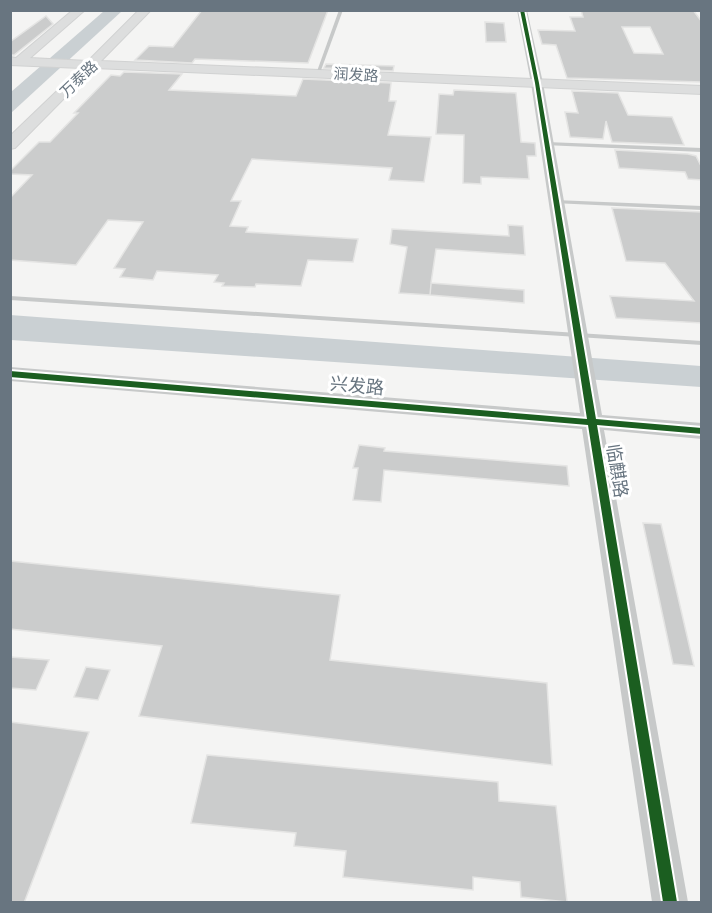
<svg xmlns="http://www.w3.org/2000/svg" width="712" height="913" font-family="'Golos Text','Noto Sans SC',sans-serif">
<style>
.water{fill:#cad0d3}
.building{fill:#cbcccc;stroke:#e4e4e3;stroke-width:1.5;fill-rule:evenodd}
.lines{fill:none;stroke-linecap:round;stroke-linejoin:round}
.secondary-casing{stroke:#d1d2d2;stroke-width:2}
.service{fill:#c7c9c9;fill-rule:evenodd}
.tertiary{fill:#c7c9c9;fill-rule:evenodd}
.secondary{fill:#dddede;fill-rule:evenodd}
.cycleway-casing{stroke:#fff;stroke-width:4}
.cycleway{fill:#1b5e20;fill-rule:evenodd}
.labels{text-anchor:middle;stroke-width:6;stroke-linejoin:round;paint-order:stroke}
.far-street-label{font-size:15px;fill:#687580;stroke:#fff}
.street-label{font-size:18px;fill:#687580;stroke:#fff}
</style>
<rect width="100%" height="100%" fill="#f4f4f3"/>
<g class="water">
<polygon points="104,11 122,11 11,113 11,92"/>
<polygon points="10,315 701,366 701,387 11,340"/>
</g>
<g class="building">
<polygon points="202,10 328,10 308,63 195,59 192,63 135,60 149,46 173,47"/>
<path d="M581,10H693L702,22V82L567,78L556,45L542,44L538,30L575,31L570,17H583ZM622,27H650L663,54L634,53Z"/>
<polygon points="46,16 53,24 14,55 10,55 10,42"/>
<polygon points="485,22 504,23 506,42 486,42"/>
<polygon points="326,64 394,66 393,71 324,68"/>
<polygon points="124,72 182,74 169,90 296,96 303,79 391,83 389,101 396,101 388,135 431,137 424,182 389,180 392,168 252,159 231,201 241,201 230,226 248,227 246,232 358,239 353,262 308,260 301,286 256,284 255,287 222,286 224,283 214,282 218,275 157,271 153,280 120,277 125,269 114,268 143,222 108,220 76,265 10,260 10,198 32,175 10,174 10,171 39,142 50,142 78,113 74,113 111,75 120,76"/>
<polygon points="454,90 516,93 521,142 535,143 536,156 527,156 529,179 481,177 481,184 463,183 464,135 436,134 439,94 453,95"/>
<polygon points="572,91 618,93 628,115 672,117 684,145 612,142 606,121 603,139 570,137 565,112 578,113"/>
<polygon points="615,150 688,154 696,156 702,168 702,180 688,179 685,172 619,168"/>
<polygon points="612,208 702,212 702,323 616,318 610,296 694,301 665,263 626,261"/>
<polygon points="508,225 523,226 525,255 436,249 431,283 524,290 524,303 430,295 431,284 430,295 399,293 407,247 390,244 392,229 509,236"/>
<polygon points="359,445 385,448 384,451 567,466 569,486 384,470 381,502 353,500 358,468 353,468"/>
<polygon points="643,523 661,524 694,666 673,664"/>
<polygon points="10,561 340,595 330,660 547,683 552,765 139,716 162,646 10,629"/>
<polygon points="10,657 49,660 36,690 10,688"/>
<polygon points="86,667 110,670 98,700 74,697"/>
<polygon points="10,722 89,732 24,903 10,903"/>
<polygon points="207,755 498,782 499,801 556,806 567,902 521,897 520,882 473,877 473,890 343,877 346,851 294,846 296,833 191,823"/>
</g>
<g class="lines">
<g class="secondary-casing">
<polygon id="secondary" points="73,10 85,10 30,58 88,61 139,10 151,10 101,61 702,86 702,94 94,68 15,148 10,149 10,136 81,68 10,65 10,57 16,58"/>
</g>
<g class="service">
<polygon points="339,10 343,10 320,73 316,74"/>
<polygon points="546,142 702,148 702,152 544,145 543,144"/>
<polygon points="555,200 702,206 702,210 553,203 553,201"/>
<polygon points="10,296 702,341 702,345 10,300"/>
</g>
<polygon class="tertiary" points="517,10 527,10 543,83 602,415 702,423 702,439 604,430 688,902 652,902 582,429 10,381 10,367 580,413 531,83"/>
<use href="#secondary" class="secondary"/>
<g class="cycleway-casing">
<polygon id="cycleway" points="520,10 524,10 539,83 596,419 702,428 702,434 597,425 677,902 663,902 588,425 10,377 10,371 587,419 535,83"/>
</g>
<use href="#cycleway" class="cycleway"/>
</g>
<g class="labels">
<g class="far-street-label">
<text transform="translate(356 75) rotate(3)" y="5">润发路</text>
<text transform="translate(79 79) rotate(-44)" y="5">万泰路</text>
</g>
<g class="street-label">
<text transform="translate(357 386) rotate(5)" y="6">兴发路</text>
<text transform="translate(617 471) rotate(81)" y="6">临麒路</text>
</g>
</g>
<rect width="712" height="913" fill="none" stroke="#687580" stroke-width="24"/>
</svg>
